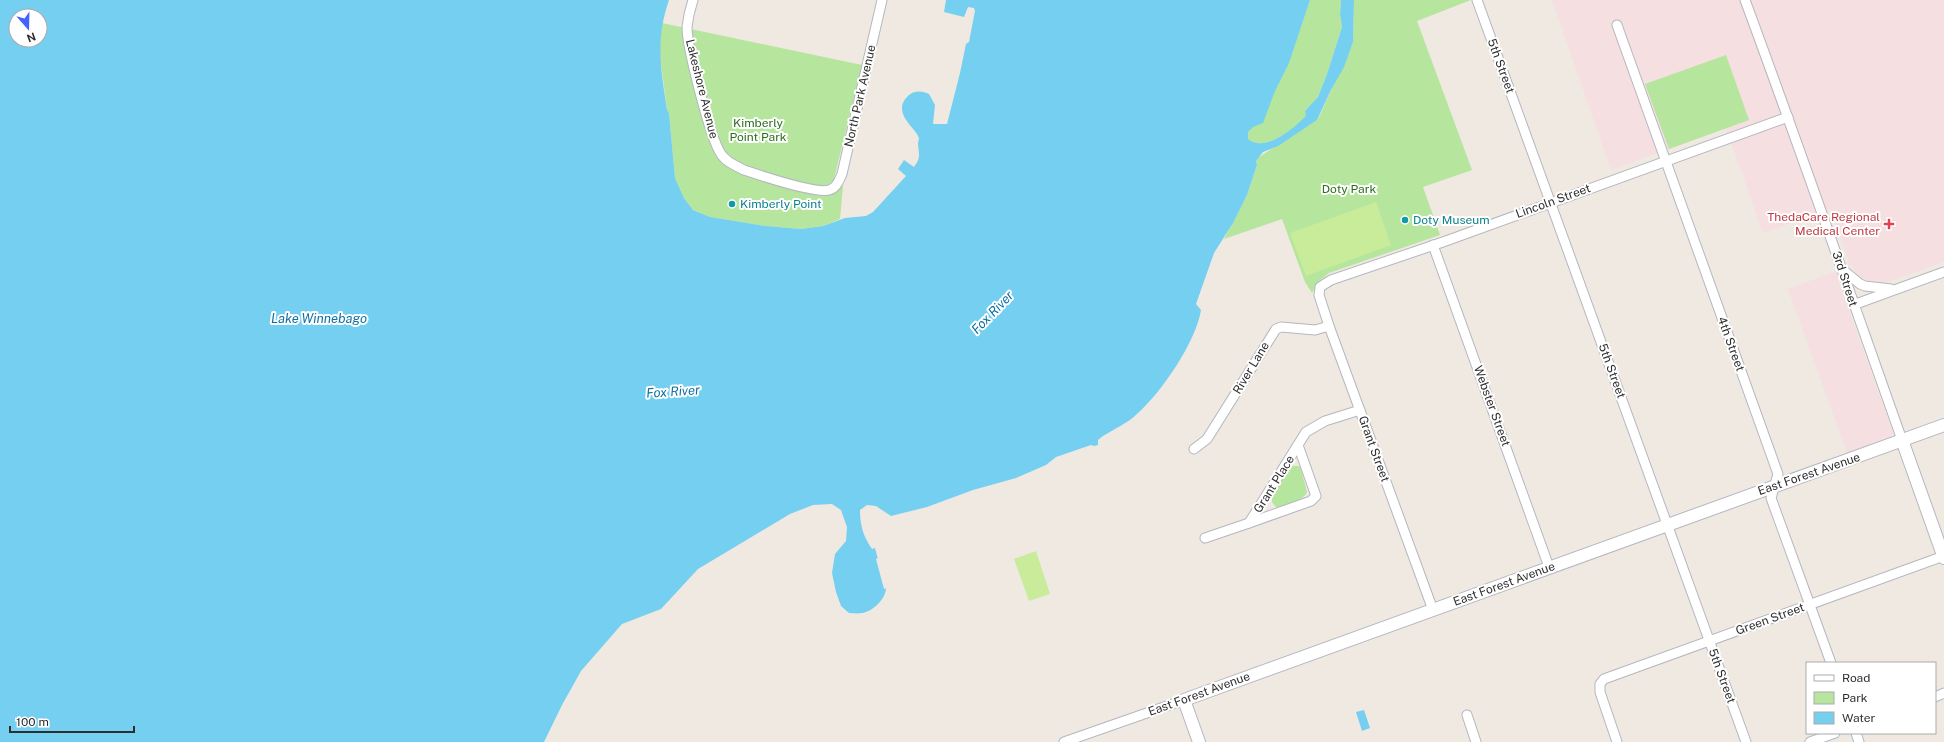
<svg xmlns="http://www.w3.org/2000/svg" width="1944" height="742" font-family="'Public Sans',sans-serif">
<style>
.medical{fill:#f5dfe0}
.green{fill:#b6e59e}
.pitch{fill:#c9ec9a}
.water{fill:#75cff0;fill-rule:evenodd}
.pier{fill:#efe9e1}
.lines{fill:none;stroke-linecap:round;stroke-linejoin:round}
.minor-casing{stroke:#b4b7c1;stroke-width:11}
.tertiary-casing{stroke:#b4b7c1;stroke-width:14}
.minor{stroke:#fff;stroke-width:9}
.tertiary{stroke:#fff;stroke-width:12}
.culture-dot{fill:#0f9aa8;stroke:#fff;stroke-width:1.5}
.health-dot{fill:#e0444e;stroke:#fff;stroke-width:1.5}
.labels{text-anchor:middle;stroke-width:4;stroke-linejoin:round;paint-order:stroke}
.street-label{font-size:12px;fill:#2e2e2e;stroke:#fff}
.park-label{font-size:12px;fill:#2c6e1b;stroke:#fff}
.culture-label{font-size:12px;fill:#0d838f;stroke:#fff;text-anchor:start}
.health-label{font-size:12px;fill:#be3a42;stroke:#fff;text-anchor:end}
.water-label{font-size:13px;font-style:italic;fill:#0d6fa3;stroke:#fff}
</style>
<rect width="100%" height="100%" fill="#efe9e1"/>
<polygon class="medical" points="1552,0 1944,0 1944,262 1882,284 1867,283 1857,274 1851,265 1838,280 1893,433 1891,438 1847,453 1788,289 1834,272 1849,261 1830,209 1763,233 1726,128 1611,170"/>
<g class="green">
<path d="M1310,0H1341L1340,14L1342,27L1327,74L1318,97L1305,111L1307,116C1294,128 1266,153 1248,139V132C1255,125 1260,115 1265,106C1286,73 1297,37 1310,0Z"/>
<polygon points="1354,0 1471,0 1417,21 1472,170 1423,187 1440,235 1329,273 1319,281 1312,293 1305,282 1282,219 1224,239 1247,195 1257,165 1256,161 1259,157 1317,120 1320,115 1353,42"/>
<polygon points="662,23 862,65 834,179 843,186 840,219 823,226 801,229 766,226 710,217 693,210 684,198 675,178 669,113 667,110 659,48"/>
<polygon points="1726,55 1749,120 1669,149 1645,84"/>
<path d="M1292,466H1299L1301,469L1307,492C1303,501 1285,507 1276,507L1272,502V495Z"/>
</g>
<g class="pitch">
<polygon points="1376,202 1391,245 1306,276 1290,233"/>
<polygon points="1036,551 1050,594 1029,601 1014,559"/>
</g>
<g class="water">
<path d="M0,0H669C655,40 661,69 667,110L669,113L675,178L684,198L693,210L710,217L766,226L801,229L823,226L845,218L866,216L873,212L906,176L898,169L904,160L914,167C921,157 919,156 918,144C918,143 919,139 919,138C915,127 890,112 909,95C915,90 923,91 929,94L935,105L933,124H947L960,73L966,44L969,42L975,11L974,8L968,7L964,17L944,12L946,0H1310L1289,63L1275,91L1263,123L1253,127L1248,132V139C1266,153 1294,128 1306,116L1305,111L1318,97L1327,74L1342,27L1340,14L1341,0H1354L1353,42L1344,67L1331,90L1317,120L1278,146L1263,152L1256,161L1257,165L1247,195L1233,223L1214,253L1196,304L1201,310C1196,342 1161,393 1137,414C1128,423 1114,429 1103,436L1098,440V445L1094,446L1091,445L1056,457L1046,465L1016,478L973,490L927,507L891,516L876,506L867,505L860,510C860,525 863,536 872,549L875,548L886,588C886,599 872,612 862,613C858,614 853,613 849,613L841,606L836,592L832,573L835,554L846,541L847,527L841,510L832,504L813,505L790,514L698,569L661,609L622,624L581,671L562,705L544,742H0ZM16,16H40V40H16Z"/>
<polygon points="1364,710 1370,728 1362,731 1356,712"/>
</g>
<polygon class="pier" points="878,558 879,561 880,561 888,588 884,589 876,559"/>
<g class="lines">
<g class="minor-casing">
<g id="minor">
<path d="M693,0C690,9 688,18 687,27C687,47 710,138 721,154C726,162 736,166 744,170C759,175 815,194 829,190C837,188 839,180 842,174L882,0"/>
<polyline points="1477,0 1746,742"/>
<path d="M1745,0C1799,146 1850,293 1902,440"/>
<polyline points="1617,25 1778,474 1771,498 1831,663"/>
<polyline points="1433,245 1549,567"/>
<polyline points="1843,270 1860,284 1865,286 1891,289"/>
<polyline points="1853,305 1944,272"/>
<polyline points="1194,449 1207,439 1276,329 1281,327 1315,330 1329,326"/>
<polyline points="1249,523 1311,501 1316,496 1298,445"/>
<polyline points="1205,538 1249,523 1306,432 1325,421 1360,410"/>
<polyline points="1433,610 1329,326 1319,295 1320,287 1331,280 1443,242 1788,117"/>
<polyline points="1935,697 1944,693"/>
<polyline points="1467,715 1476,742"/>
<polyline points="1856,733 1859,742"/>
<polyline points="1064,742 1184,700"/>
<polyline points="1617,742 1600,692 1600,684 1604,679 1944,556"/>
<polyline points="1810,742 1835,733"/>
</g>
</g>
<g class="tertiary-casing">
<g id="tertiary">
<polyline points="1902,440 1944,558"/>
<polyline points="1199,742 1184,700 1944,425"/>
</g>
</g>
<use href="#minor" class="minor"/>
<use href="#tertiary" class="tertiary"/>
</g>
<g class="culture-dot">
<circle cx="732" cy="204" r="4"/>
<circle cx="1405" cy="220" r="4"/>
</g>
<path class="health-dot" d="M1887 218h4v4h4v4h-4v4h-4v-4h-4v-4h4z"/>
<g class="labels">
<g class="street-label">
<text transform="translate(1501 66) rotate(70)" y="4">5th Street</text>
<text transform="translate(702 89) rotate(76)" y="4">Lakeshore Avenue</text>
<text transform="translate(860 96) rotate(-77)" y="4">North Park Avenue</text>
<text transform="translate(1553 201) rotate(-20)" y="4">Lincoln Street</text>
<text transform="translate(1845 279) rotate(72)" y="4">3rd Street</text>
<text transform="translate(1731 344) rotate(70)" y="4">4th Street</text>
<text transform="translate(1251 368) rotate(-59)" y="4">River Lane</text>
<text transform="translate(1612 371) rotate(70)" y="4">5th Street</text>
<text transform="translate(1492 406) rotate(70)" y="4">Webster Street</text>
<text transform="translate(1374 449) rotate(70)" y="4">Grant Street</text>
<text transform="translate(1809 474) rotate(-19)" y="4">East Forest Avenue</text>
<text transform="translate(1274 484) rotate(-58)" y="4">Grant Place</text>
<text transform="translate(1504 584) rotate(-20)" y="4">East Forest Avenue</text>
<text transform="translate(1770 619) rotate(-20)" y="4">Green Street</text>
<text transform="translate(1722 676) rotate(70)" y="4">5th Street</text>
<text transform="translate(1199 694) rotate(-20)" y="4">East Forest Avenue</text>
</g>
<g class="park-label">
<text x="758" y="127">Kimberly<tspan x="758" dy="14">Point Park</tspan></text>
<text x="1349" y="193">Doty Park</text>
</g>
<g class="culture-label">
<text x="740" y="208">Kimberly Point</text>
<text x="1413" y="224">Doty Museum</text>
</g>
<g class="health-label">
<text x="1880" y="221">ThedaCare Regional<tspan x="1880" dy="14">Medical Center</tspan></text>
</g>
<g class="water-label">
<text transform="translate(992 312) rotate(-46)" y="5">Fox River</text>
<text x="319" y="323">Lake Winnebago</text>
<text transform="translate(673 391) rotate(-4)" y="5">Fox River</text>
</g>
</g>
<rect x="1806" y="662" width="130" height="72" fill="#ffffff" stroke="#ababab"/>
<rect x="1814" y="675" width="20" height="6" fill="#ffffff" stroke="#ababab"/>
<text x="1842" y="682" font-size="12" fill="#2e2e2e">Road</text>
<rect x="1814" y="692" width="20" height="12" fill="#b6e59e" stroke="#ababab"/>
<text x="1842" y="702" font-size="12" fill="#2e2e2e">Park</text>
<rect x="1814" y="712" width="20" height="12" fill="#75cff0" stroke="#ababab"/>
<text x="1842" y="722" font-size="12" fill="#2e2e2e">Water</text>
<g transform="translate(28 28) rotate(160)"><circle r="19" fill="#ffffff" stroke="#ababab"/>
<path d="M0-3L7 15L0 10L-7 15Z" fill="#4264fb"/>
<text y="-6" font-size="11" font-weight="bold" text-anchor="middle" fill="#2e2e2e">N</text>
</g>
<path d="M10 726v6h124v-6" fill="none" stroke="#2e2e2e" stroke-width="2"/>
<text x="16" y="726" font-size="12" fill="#2e2e2e" stroke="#ffffff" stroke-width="3" paint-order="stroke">100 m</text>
</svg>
